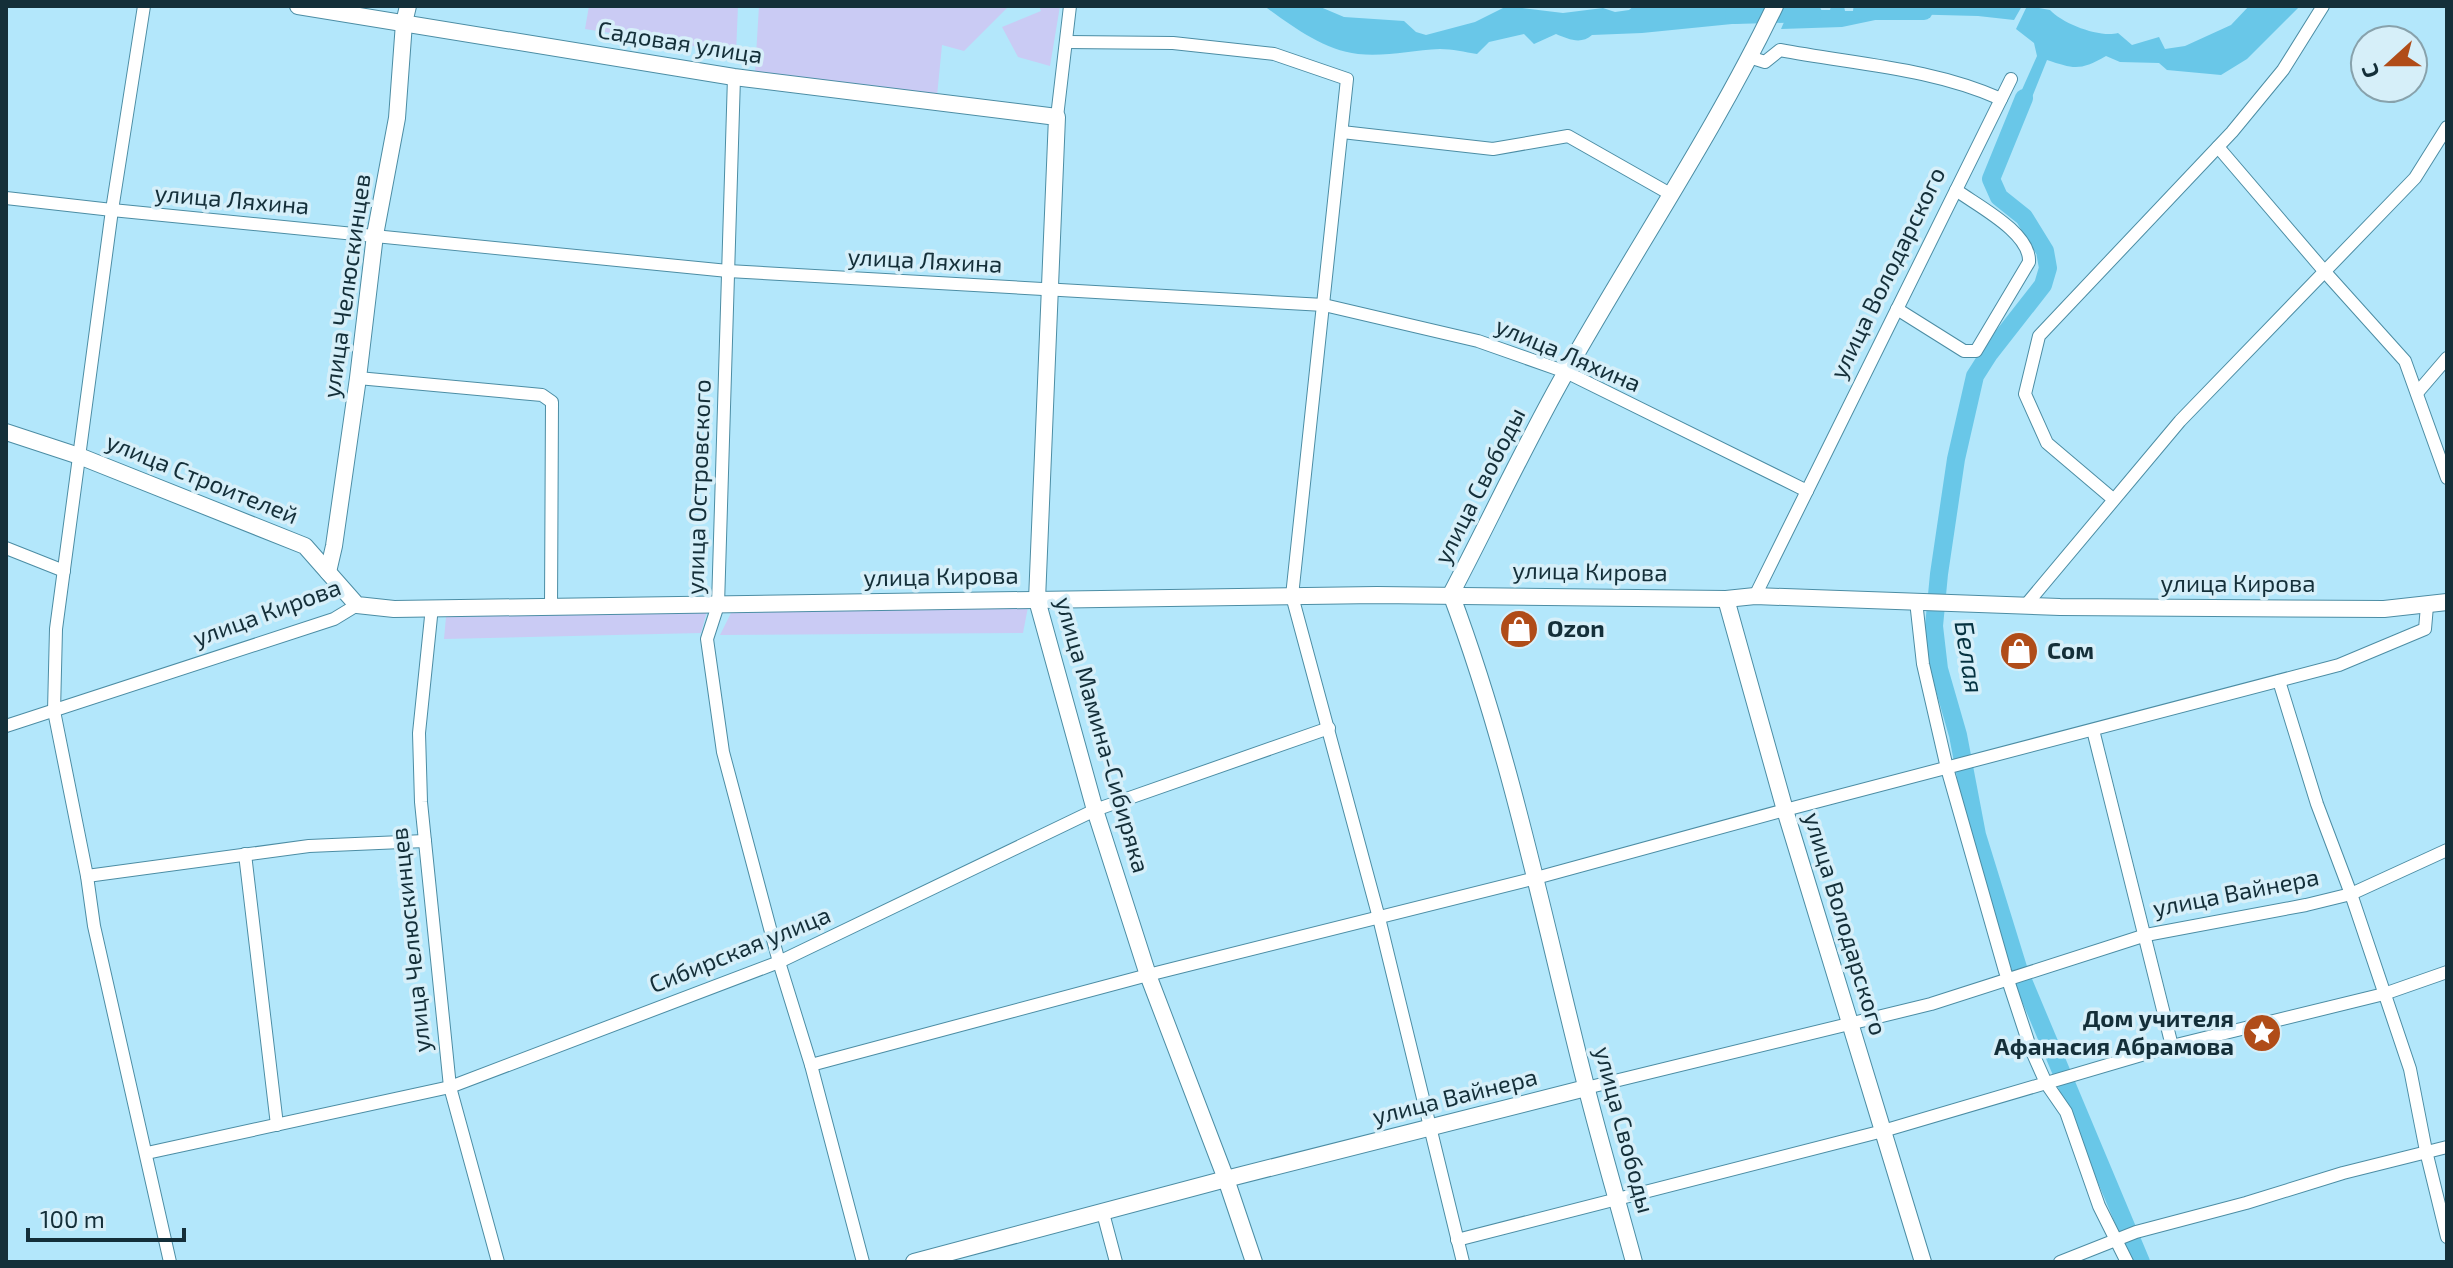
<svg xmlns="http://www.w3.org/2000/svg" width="2453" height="1268" font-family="'Exo 2',sans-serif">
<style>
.green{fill:#cacbf4}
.water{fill:#69c7e8}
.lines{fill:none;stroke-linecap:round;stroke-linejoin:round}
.river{stroke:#69c7e8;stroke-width:18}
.street-casing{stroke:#4c8da4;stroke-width:14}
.secondary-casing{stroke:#4c8da4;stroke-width:18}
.street{stroke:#fff;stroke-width:12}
.secondary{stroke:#fff;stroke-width:16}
.labels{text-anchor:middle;stroke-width:7;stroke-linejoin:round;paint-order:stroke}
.street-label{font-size:24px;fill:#142f39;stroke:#d6eff9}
.poi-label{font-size:24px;font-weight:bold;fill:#142f39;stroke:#d6eff9;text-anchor:start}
.water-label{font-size:26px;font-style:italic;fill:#053240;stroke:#d6eff9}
</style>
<rect width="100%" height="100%" fill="#b3e7fb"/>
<g class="green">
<polygon points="589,6 738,6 736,53 585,29"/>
<polygon points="759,6 1009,6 964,51 942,45 937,96 755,72"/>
<polygon points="1039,6 1060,6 1050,66 1018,57 1002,27 1041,11"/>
<polygon points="1028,607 1023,633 720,635 731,613"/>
<polygon points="707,611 701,633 444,639 446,617"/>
</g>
<g class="water">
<path d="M1264,6H1318L1344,17L1404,21L1416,32L1426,35L1475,22L1507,6L1563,13L1603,8L1615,12L1629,10L1634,6H1762L1752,22L1642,33L1592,35C1581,45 1568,39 1556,34L1534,44L1524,34L1489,42L1477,54C1465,52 1452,49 1440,49C1412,50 1386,57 1358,54C1323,50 1292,26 1264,6Z"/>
<polygon points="1791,6 1800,6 1799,10 1830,10 1831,6 1844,6 1845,11 1863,11 1866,6 1883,13 1880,19 1842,27 1781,29"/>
<polygon points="1904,6 1922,6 1925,9 1934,6 2022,6 2014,20 1978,16 1901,14"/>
<path d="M2027,6L2050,10C2063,24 2100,38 2118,33L2132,45L2159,37L2165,49L2185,46L2231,25L2249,6H2300L2247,59L2221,75L2167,70L2159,63L2120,62L2106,56C2080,71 2074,69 2047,60L2026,112L2015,120L2012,112L2037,56L2034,43L2016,29Z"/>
</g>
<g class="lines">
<g class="river">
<polyline points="1862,11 1924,11"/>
<polyline points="1734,15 1813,13"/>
<polyline points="2024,98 1991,179 1999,197 2024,217 2045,251 2048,268 2043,285 1989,354 1975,376 1956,459 1939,574 1934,626 1939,669 1958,735 1977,835 2019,971 2141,1262"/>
</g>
<g class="street-casing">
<g id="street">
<polyline points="144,6 112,210 56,629 54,711 87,876 94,926 170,1262"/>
<polyline points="1067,42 1173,43 1274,54 1347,79 1292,596 1379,918 1463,1262"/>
<path d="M1749,57L1765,62L1780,50C1854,64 1932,68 2001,99"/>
<polyline points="734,77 718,605 707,639 723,752 779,962 811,1065 863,1262"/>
<polyline points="1057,117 1070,6"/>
<polyline points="1342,132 1493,149 1568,136 1672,195"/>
<polyline points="2218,147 2325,272 2405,361 2447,478"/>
<polyline points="6,198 112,210 728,271 1324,305 1478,341 1566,372 1807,491"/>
<path d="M1897,309L1964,351H1976L2029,262C2031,233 1978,206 1956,190"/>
<polyline points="358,378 542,395 552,402 551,607"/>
<polyline points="2417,393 2447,358"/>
<polyline points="2113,499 2047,443 2025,394 2039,336 2232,132 2283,70 2323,6"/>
<polyline points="6,548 64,571"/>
<polyline points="1755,596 2011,79"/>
<polyline points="1916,601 1923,664 1947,768 2005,971 2030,1047 2046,1083 2066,1112 2099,1206 2127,1262"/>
<polyline points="2025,606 2180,421 2415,178 2447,127"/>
<polyline points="432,607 419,733 421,802 450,1087 498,1262"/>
<polyline points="2279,681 2317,804 2351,894 2410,1069 2426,1151 2447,1237"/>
<polyline points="6,726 334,619 357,605"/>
<polyline points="2093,730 2172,1046"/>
<polyline points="245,854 277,1125"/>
<polyline points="87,876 309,846 425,841"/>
<polyline points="811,1065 1148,975 1536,878 1785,810 2339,665 2425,629 2427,606"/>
<polyline points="1586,1088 1931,1004 2146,935 2306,905 2351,894 2447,850"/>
<polyline points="147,1153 450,1087 779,962 1095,810 1329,728"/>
<polyline points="1103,1213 1116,1262"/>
<polyline points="1457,1240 1883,1131 2172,1046 2384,994 2447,972"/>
<polyline points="2060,1262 2136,1232 2246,1203 2343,1173 2447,1147"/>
</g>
</g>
<g class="secondary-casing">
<g id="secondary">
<polyline points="298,6 734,77 1057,117 1037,600 1095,810 1148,975 1226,1179 1254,1262"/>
<polyline points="6,432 79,456 305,546 357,605 394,609 1377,595 1726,599 1755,596 2060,607 2384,609 2447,602"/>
<polyline points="328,572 334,546 358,378 375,235 397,118 404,23 408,6"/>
<polyline points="1726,599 1785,810 1923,1262"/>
<polyline points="914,1262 1226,1179 1586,1088"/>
<path d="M1634,1262C1618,1203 1601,1145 1586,1086C1544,921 1511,754 1451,594C1490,520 1525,444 1566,372C1635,249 1714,133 1775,6"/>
</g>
</g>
<use href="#street" class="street"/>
<use href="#secondary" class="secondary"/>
</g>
<defs>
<g id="shop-disc" transform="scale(2)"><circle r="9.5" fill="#b04c18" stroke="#d6eff9"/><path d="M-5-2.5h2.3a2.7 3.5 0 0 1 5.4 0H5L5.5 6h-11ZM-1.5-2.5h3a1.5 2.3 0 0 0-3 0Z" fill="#fff"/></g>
<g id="sight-disc" transform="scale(2)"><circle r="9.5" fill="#b04c18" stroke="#d6eff9"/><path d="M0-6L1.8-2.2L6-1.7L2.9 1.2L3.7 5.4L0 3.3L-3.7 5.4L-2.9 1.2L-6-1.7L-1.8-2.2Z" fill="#fff"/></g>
</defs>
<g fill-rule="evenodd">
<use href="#shop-disc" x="1519" y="629"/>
<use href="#shop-disc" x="2019" y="651"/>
<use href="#sight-disc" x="2262" y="1033"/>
</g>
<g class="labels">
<g class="street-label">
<text transform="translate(680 43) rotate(9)" y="8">Садовая улица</text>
<text transform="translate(232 200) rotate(5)" y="8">улица Ляхина</text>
<text transform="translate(925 261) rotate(3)" y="8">улица Ляхина</text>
<text transform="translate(1888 273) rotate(-64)" y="8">улица Володарского</text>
<text transform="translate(347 286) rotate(-82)" y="8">улица Челюскинцев</text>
<text transform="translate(1568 355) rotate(23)" y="8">улица Ляхина</text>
<text transform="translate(202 479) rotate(22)" y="8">улица Строителей</text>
<text transform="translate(1480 486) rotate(-63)" y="8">улица Свободы</text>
<text transform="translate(699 487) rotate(-88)" y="8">улица Островского</text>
<text transform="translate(1590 572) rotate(1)" y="8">улица Кирова</text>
<text transform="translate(941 577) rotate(-1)" y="8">улица Кирова</text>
<text x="2238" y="592">улица Кирова</text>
<text transform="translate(267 613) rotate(-20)" y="8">улица Кирова</text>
<text transform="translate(1102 735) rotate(74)" y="8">улица Мамина-Сибиряка</text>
<text transform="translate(2236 893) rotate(-11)" y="8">улица Вайнера</text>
<text transform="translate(1845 924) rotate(73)" y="8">улица Володарского</text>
<text transform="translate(411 940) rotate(-96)" y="8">улица Челюскинцев</text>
<text transform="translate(740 950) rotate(-22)" y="8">Сибирская улица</text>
<text transform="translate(1455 1097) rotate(-14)" y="8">улица Вайнера</text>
<text transform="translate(1624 1130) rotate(75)" y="8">улица Свободы</text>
</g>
<g class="poi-label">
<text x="1547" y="637">Ozon</text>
<text x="2047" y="659">Сом</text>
<text x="2234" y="1027" text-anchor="end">Дом учителя<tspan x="2234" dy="28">Афанасия Абрамова</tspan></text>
</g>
<g class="water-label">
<text transform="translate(1969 657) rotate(81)" y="9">Белая</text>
</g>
</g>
<rect width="2453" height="1268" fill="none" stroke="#142f39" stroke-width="16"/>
<g transform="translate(2389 64) rotate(249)"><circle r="38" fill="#d6eff9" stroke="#88a2ac" stroke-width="2"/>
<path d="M0-6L14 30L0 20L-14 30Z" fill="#b04c18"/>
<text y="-12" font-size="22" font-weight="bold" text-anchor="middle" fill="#142f39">С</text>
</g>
<path d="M28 1228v12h156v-12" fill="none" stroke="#142f39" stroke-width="4"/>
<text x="40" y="1228" font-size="24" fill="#142f39" stroke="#d6eff9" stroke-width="6" paint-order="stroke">100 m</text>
</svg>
